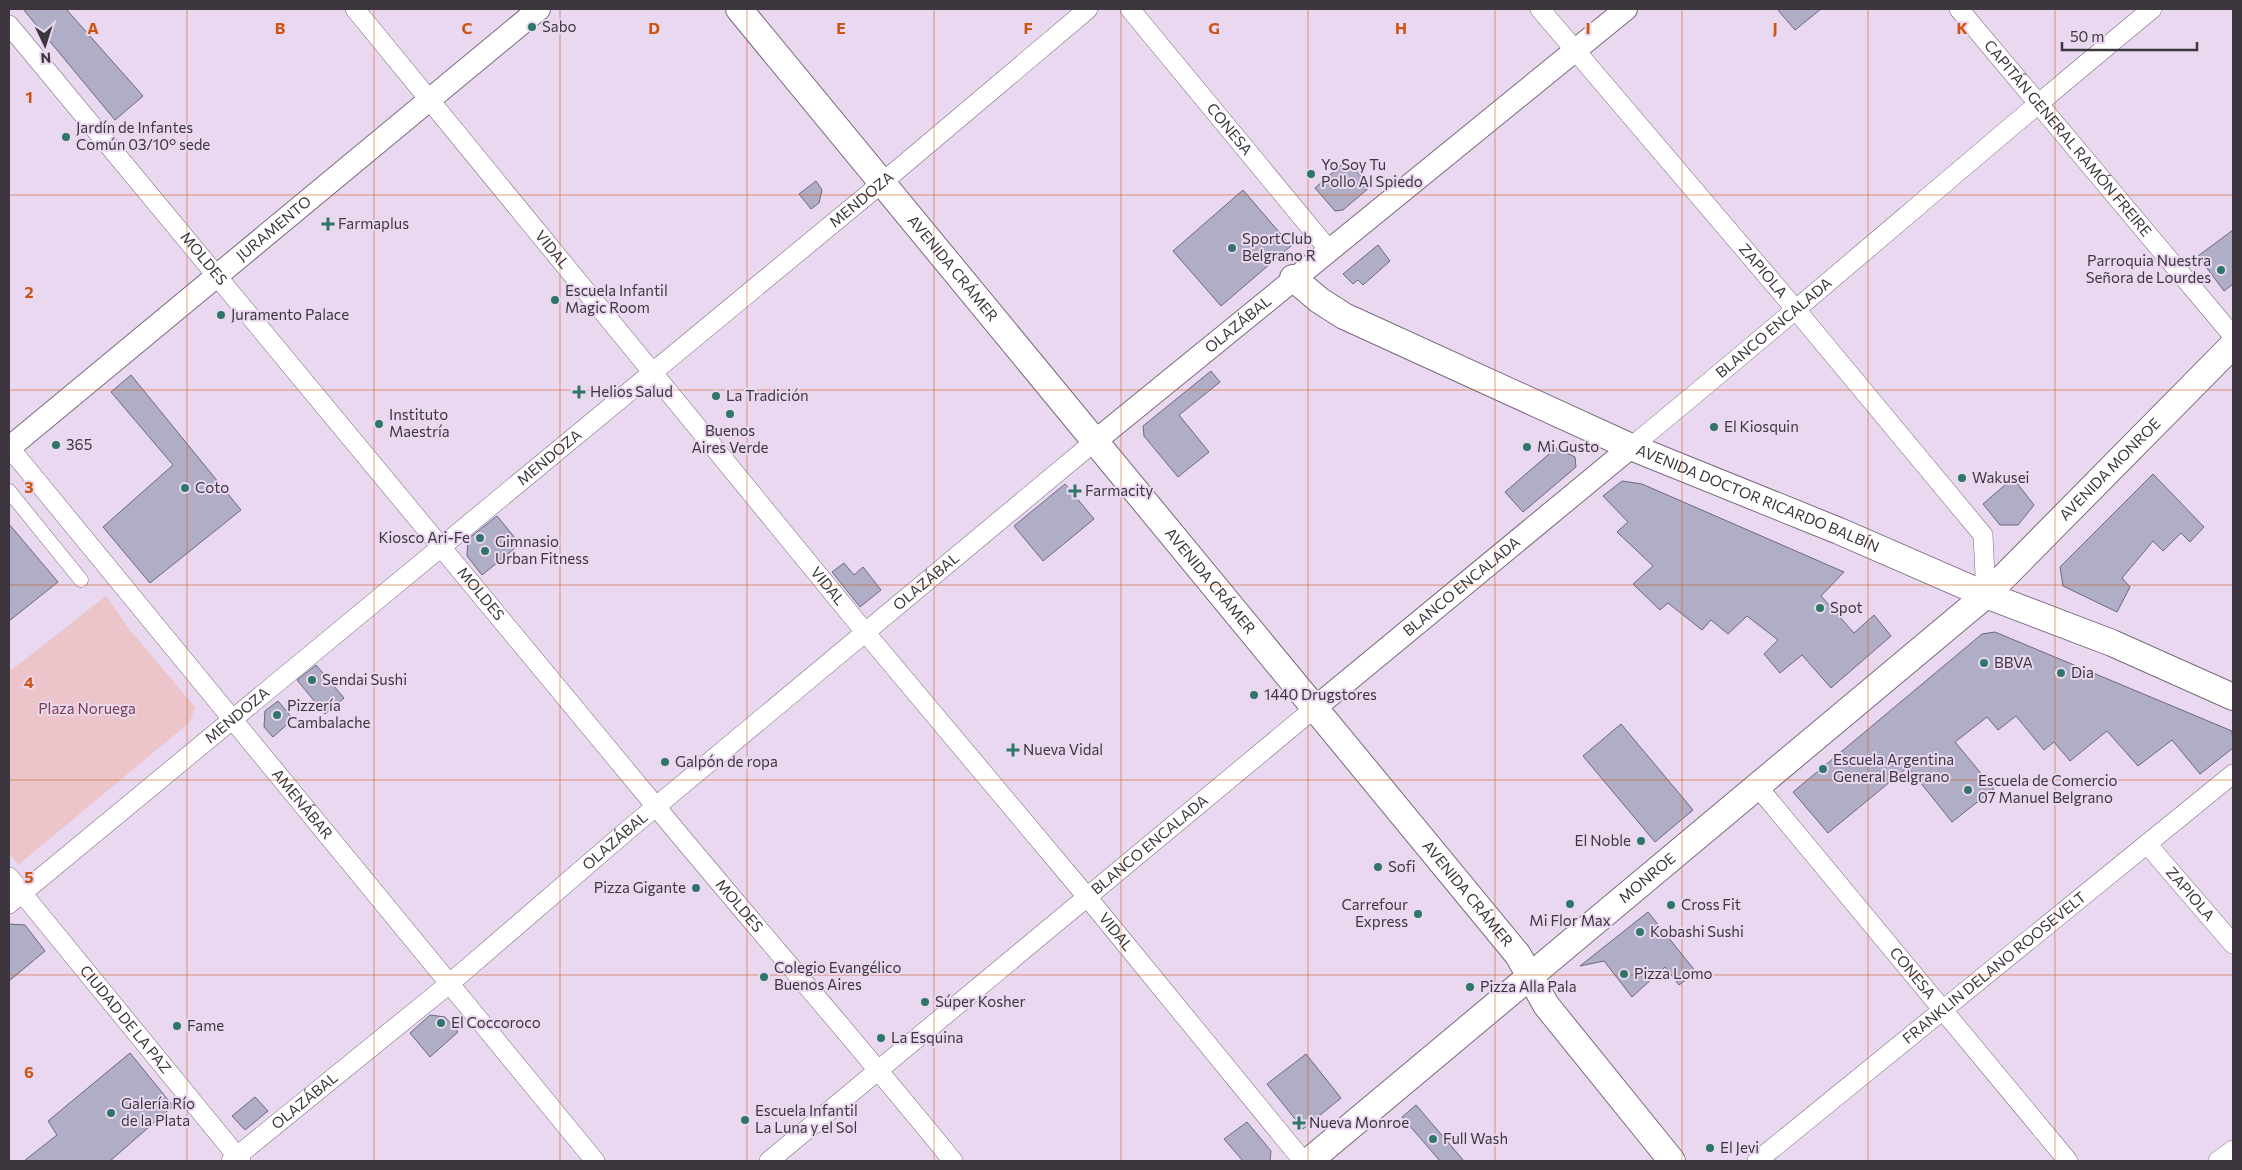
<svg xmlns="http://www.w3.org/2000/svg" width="2242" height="1170" font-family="Commissioner,sans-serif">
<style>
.green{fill:#ebc5c9}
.building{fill:#b0aec6;stroke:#6b687f}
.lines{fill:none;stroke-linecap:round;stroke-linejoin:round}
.pedestrian-casing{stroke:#796a7e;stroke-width:15}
.minor-casing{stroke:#796a7e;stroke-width:20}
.tertiary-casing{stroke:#796a7e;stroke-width:24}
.secondary-casing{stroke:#796a7e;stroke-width:28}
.pedestrian{stroke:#fff;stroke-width:14}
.minor{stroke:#fff;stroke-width:19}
.tertiary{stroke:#fff;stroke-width:22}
.secondary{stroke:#fff;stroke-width:26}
.grid{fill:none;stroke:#ce5414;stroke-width:1;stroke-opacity:0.55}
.poi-dot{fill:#30756a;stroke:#e9d8ef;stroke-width:2}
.labels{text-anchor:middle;stroke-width:4;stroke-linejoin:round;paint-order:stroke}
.poi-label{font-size:15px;fill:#3d363f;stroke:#e9d8ef;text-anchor:start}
.street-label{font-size:15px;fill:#3d363f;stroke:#e9d8ef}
.park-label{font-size:15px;fill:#7c4049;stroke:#e9d8ef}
.grid-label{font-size:16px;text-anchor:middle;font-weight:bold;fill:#ce5414;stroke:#e9d8ef;stroke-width:4;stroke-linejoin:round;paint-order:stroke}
</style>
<rect width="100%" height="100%" fill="#e9d8ef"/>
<polygon class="green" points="106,596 129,629 195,707 190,722 18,865 9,853 9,672"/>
<g class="building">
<polygon points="23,9 66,9 143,96 115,120"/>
<polygon points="1777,9 1821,9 1795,30"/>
<polygon points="1347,160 1370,187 1343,210 1335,211 1315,188"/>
<polygon points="816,181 822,190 819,203 811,209 799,194"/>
<polygon points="1243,190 1291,246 1221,306 1173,251"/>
<polygon points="2233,230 2233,284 2224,291 2198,256"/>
<polygon points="1378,245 1390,261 1363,285 1358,280 1353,284 1343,274"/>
<polygon points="1211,371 1220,382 1179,415 1209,452 1178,477 1144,436 1143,426"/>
<polygon points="131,375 241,510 150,583 103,527 173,465 111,392"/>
<polygon points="1556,448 1575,457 1576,467 1523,512 1505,492"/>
<polygon points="2153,474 2204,527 2190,542 2181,533 2163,551 2153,541 2122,578 2130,587 2117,612 2063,586 2060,567"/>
<polygon points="2013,478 2034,505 2018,525 2000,525 1983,504"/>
<polygon points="1622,481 1642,484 1844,572 1821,596 1854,633 1874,615 1891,636 1831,688 1802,655 1780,673 1764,654 1778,640 1747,616 1728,634 1711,620 1702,630 1668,603 1660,610 1633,584 1653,566 1617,532 1628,522 1603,496"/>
<polygon points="1065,484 1094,519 1043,561 1014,526"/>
<polygon points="497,516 520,544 482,575 467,556 468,539"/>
<polygon points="9,524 58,582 9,621"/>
<polygon points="844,563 854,575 863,567 881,590 860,607 832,572"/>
<polygon points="1995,632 2232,731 2233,748 2200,774 2172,740 2138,766 2107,731 2070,761 2054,742 2044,750 2016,716 1998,730 1987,717 1955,742 1994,789 1952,822 1908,767 1828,833 1793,792 1982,634"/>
<polygon points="316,665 344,698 325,714 297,680"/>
<polygon points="278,701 293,719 273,737 264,727 265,711"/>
<polygon points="1621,724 1693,810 1655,842 1583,756"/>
<polygon points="1648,912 1696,972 1679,985 1665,967 1632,997 1604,961 1580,966"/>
<polygon points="9,924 25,925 45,951 9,981"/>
<polygon points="430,1015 445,1017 458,1032 430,1057 410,1033"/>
<polygon points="130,1053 173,1106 110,1161 24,1161 57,1135 48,1121"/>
<polygon points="1306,1054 1341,1098 1303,1129 1267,1084"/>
<polygon points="255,1097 268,1111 245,1130 232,1116"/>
<polygon points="1416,1105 1464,1161 1440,1161 1402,1117"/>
<polygon points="1247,1122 1271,1151 1270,1161 1243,1161 1224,1139"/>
</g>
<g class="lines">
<g class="pedestrian-casing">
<polyline id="pedestrian" points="9,491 81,580"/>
</g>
<g class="minor-casing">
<g id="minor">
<path id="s1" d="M355,9L865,632L1088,898L1303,1161"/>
<path id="s2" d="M1130,9L1329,250"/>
<path id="s3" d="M1540,9L1797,311L1983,535L1986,595"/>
<path id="s4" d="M1959,9L2233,336"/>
<path id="s5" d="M9,25C225,283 439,543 653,803C752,923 855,1040 953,1161"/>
<path id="s6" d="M9,447L595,1161"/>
<path id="s7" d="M1631,447C1807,303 1977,153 2152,9"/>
<path id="s8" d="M1758,787L2068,1161"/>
<path id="s9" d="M2147,844L2233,944"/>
<path id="s10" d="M9,877L241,1161"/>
<path id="s11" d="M9,904L883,182L1088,9"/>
<path id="s12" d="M231,1161L449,984L629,829L1094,442"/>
<path id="s13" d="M769,1161L1316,707"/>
<path id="s14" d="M1757,1161L2233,774"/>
<polyline points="2218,1161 2233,1150"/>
</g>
</g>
<g class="tertiary-casing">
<g id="tertiary">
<path id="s15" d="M1094,442L1626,9"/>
<path id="s16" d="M9,448L539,9"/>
<path id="s17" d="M1316,707L1631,447"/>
</g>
</g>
<g class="secondary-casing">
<g id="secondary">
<path id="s18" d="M739,9L1518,955L1546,1005L1672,1161"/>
<path id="s19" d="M1293,278L1319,300L1344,316L1631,447L1839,531L1986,595L2112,643L2233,697"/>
<path id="s20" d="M1309,1161L1986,595L2233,345"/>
</g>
</g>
<use href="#pedestrian" class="pedestrian"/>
<use href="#minor" class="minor"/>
<use href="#tertiary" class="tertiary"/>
<use href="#secondary" class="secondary"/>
</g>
<path class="grid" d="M187,9V1161M374,9V1161M560,9V1161M747,9V1161M934,9V1161M1121,9V1161M1308,9V1161M1495,9V1161M1682,9V1161M1868,9V1161M2055,9V1161M9,195H2233M9,390H2233M9,585H2233M9,780H2233M9,975H2233"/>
<g class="poi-dot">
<circle cx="532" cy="27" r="5"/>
<circle cx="66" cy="137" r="5"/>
<circle cx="1311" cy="174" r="5"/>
<path d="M325.5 216.5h5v5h5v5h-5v5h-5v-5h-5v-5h5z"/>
<circle cx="1232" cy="248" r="5"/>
<circle cx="2221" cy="270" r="5"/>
<circle cx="555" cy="300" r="5"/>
<circle cx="221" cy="315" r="5"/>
<path d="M576.5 384.5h5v5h5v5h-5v5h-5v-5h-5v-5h5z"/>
<circle cx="716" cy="396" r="5"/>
<circle cx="730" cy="414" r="5"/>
<circle cx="379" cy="424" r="5"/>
<circle cx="1714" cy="427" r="5"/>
<circle cx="56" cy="445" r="5"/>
<circle cx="1527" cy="447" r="5"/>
<circle cx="1962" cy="478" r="5"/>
<circle cx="185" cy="488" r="5"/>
<path d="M1072.5 483.5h5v5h5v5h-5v5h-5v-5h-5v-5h5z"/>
<circle cx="480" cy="538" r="5"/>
<circle cx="485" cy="551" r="5"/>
<circle cx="1820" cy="608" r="5"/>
<circle cx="1984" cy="663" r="5"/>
<circle cx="2061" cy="673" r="5"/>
<circle cx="312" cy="680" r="5"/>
<circle cx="1254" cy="695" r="5"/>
<circle cx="277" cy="715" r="5"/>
<path d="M1010.5 742.5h5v5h5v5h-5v5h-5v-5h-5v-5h5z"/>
<circle cx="665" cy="762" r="5"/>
<circle cx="1823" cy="769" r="5"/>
<circle cx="1968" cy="790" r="5"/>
<circle cx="1641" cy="841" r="5"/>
<circle cx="1378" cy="867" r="5"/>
<circle cx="696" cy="888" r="5"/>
<circle cx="1570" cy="904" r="5"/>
<circle cx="1671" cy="905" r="5"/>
<circle cx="1418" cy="914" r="5"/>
<circle cx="1640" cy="932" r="5"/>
<circle cx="1624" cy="974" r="5"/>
<circle cx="764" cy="977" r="5"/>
<circle cx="1470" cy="987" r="5"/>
<circle cx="925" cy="1002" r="5"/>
<circle cx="441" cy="1023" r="5"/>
<circle cx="177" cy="1026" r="5"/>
<circle cx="881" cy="1038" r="5"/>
<circle cx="111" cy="1113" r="5"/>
<circle cx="745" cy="1120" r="5"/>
<path d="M1296.5 1115.5h5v5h5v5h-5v5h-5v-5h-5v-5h5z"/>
<circle cx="1433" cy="1139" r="5"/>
<circle cx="1710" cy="1148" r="5"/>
</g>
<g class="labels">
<g class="poi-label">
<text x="542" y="32">Sabo</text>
<text x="76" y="133">Jardín de Infantes<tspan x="76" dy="17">Común 03/10° sede</tspan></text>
<text x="1321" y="170">Yo Soy Tu<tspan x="1321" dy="17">Pollo Al Spiedo</tspan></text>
<text x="338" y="229">Farmaplus</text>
<text x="1242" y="244">SportClub<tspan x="1242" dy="17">Belgrano R</tspan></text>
<text x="2211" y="266" text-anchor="end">Parroquia Nuestra<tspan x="2211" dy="17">Señora de Lourdes</tspan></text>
<text x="565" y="296">Escuela Infantil<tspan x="565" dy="17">Magic Room</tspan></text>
<text x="231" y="320">Juramento Palace</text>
<text x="590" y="397">Helios Salud</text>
<text x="726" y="401">La Tradición</text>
<text x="389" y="420">Instituto<tspan x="389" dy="17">Maestría</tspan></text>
<text x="1724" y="432">El Kiosquin</text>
<text x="730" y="436" text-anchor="middle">Buenos<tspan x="730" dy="17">Aires Verde</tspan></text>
<text x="66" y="450">365</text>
<text x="1537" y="452">Mi Gusto</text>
<text x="1972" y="483">Wakusei</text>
<text x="195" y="493">Coto</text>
<text x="1085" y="496">Farmacity</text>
<text x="470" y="543" text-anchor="end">Kiosco Ari-Fe</text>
<text x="495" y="547">Gimnasio<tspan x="495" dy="17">Urban Fitness</tspan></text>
<text x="1830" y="613">Spot</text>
<text x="1994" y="668">BBVA</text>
<text x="2071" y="678">Dia</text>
<text x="322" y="685">Sendai Sushi</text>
<text x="1264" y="700">1440 Drugstores</text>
<text x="287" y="711">Pizzería<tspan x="287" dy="17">Cambalache</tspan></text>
<text x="1023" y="755">Nueva Vidal</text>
<text x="1833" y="765">Escuela Argentina<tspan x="1833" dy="17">General Belgrano</tspan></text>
<text x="675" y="767">Galpón de ropa</text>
<text x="1978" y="786">Escuela de Comercio<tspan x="1978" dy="17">07 Manuel Belgrano</tspan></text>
<text x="1631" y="846" text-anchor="end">El Noble</text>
<text x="1388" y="872">Sofi</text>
<text x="686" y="893" text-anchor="end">Pizza Gigante</text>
<text x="1408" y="910" text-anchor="end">Carrefour<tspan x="1408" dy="17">Express</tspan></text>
<text x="1681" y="910">Cross Fit</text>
<text x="1570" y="926" text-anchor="middle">Mi Flor Max</text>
<text x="1650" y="937">Kobashi Sushi</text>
<text x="774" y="973">Colegio Evangélico<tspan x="774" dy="17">Buenos Aires</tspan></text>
<text x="1634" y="979">Pizza Lomo</text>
<text x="1480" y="992">Pizza Alla Pala</text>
<text x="935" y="1007">Súper Kosher</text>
<text x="451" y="1028">El Coccoroco</text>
<text x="187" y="1031">Fame</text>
<text x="891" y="1043">La Esquina</text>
<text x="121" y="1109">Galería Río<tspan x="121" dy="17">de la Plata</tspan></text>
<text x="755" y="1116">Escuela Infantil<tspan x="755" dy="17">La Luna y el Sol</tspan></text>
<text x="1309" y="1128">Nueva Monroe</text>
<text x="1443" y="1144">Full Wash</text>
<text x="1720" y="1153">El Jevi</text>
</g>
<g class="street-label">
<text dy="5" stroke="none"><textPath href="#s2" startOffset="156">CONESA</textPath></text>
<text dy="5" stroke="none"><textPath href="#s4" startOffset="169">CAPITÁN GENERAL RAMÓN FREIRE</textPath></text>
<text dy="5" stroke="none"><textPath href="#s11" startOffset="1106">MENDOZA</textPath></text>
<text dy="5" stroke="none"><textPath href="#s16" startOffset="344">JURAMENTO</textPath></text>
<text dy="5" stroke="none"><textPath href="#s1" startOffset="311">VIDAL</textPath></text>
<text dy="5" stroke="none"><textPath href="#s5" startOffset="304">MOLDES</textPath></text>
<text dy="5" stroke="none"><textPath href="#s18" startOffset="336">AVENIDA CRÁMER</textPath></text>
<text dy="5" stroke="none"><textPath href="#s3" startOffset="344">ZAPIOLA</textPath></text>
<text dy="5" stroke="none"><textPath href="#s15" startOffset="186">OLAZÁBAL</textPath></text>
<text dy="5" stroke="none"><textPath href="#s7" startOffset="186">BLANCO ENCALADA</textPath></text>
<text dy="5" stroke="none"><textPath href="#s11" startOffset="701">MENDOZA</textPath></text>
<text dy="5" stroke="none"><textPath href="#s20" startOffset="1059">AVENIDA MONROE</textPath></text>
<text dy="5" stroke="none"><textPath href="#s19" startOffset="516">AVENIDA DOCTOR RICARDO BALBÍN</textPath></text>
<text dy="5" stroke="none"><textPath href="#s18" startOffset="741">AVENIDA CRÁMER</textPath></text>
<text dy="5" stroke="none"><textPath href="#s12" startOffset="905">OLAZÁBAL</textPath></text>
<text dy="5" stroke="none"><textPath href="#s1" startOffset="746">VIDAL</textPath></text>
<text dy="5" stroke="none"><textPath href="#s17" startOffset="189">BLANCO ENCALADA</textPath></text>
<text dy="5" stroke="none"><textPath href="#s5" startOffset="739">MOLDES</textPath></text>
<text dy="5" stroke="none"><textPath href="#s11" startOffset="296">MENDOZA</textPath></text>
<text dy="5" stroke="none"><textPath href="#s6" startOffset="462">AMENÁBAR</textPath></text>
<text dy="5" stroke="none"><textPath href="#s12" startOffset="500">OLAZÁBAL</textPath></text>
<text dy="5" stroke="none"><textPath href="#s13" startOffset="495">BLANCO ENCALADA</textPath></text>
<text dy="5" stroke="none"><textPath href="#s20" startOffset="441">MONROE</textPath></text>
<text dy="5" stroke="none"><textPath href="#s18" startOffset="1146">AVENIDA CRÁMER</textPath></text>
<text dy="5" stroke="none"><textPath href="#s9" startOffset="66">ZAPIOLA</textPath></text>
<text dy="5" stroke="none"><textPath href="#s5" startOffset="1144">MOLDES</textPath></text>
<text dy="5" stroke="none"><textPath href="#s1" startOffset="1196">VIDAL</textPath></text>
<text dy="5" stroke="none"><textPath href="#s14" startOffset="306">FRANKLIN DELANO ROOSEVELT</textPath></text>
<text dy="5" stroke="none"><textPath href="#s8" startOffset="242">CONESA</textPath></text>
<text dy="5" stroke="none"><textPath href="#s10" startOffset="184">CIUDAD DE LA PAZ</textPath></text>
<text dy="5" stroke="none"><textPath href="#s12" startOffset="95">OLAZÁBAL</textPath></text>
</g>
<g class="park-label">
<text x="87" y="714">Plaza Noruega</text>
</g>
</g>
<g class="grid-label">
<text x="93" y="34">A</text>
<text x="280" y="34">B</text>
<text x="467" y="34">C</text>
<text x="654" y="34">D</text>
<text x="841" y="34">E</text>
<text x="1028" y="34">F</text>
<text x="1214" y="34">G</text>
<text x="1401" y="34">H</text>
<text x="1588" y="34">I</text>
<text x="1775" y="34">J</text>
<text x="1962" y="34">K</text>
<text x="29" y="103">1</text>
<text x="29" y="298">2</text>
<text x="29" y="493">3</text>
<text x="29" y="688">4</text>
<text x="29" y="883">5</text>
<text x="29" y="1078">6</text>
</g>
<rect width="2242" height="1170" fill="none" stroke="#3d363f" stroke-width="20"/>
<g transform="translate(45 45) rotate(176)" stroke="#e9d8ef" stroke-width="4" paint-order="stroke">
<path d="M0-4L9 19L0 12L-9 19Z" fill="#3d363f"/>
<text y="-8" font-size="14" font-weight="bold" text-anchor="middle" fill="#3d363f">N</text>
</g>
<path d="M2062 42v8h135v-8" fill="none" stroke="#3d363f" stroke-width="2.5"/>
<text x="2070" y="42" font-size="15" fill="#3d363f" stroke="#e9d8ef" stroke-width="4" paint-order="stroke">50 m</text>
</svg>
